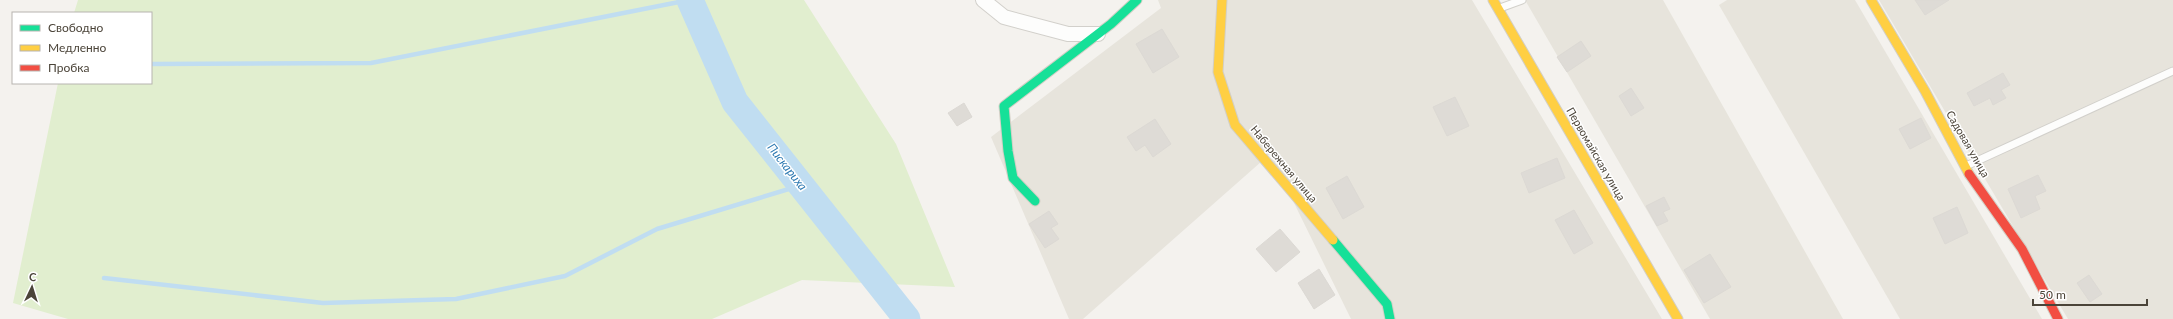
<svg xmlns="http://www.w3.org/2000/svg" width="2173" height="319" font-family="Lato,sans-serif">
<style>
.residential{fill:#e7e4dc}
.green{fill:#e1eecf}
.lines{fill:none;stroke-linecap:round;stroke-linejoin:round}
.stream{stroke:#c0ddf1;stroke-width:4.5}
.river{stroke:#c0ddf1;stroke-width:27}
.building{fill:#dedbd6;stroke:#dcd9d4}
.lane-casing{stroke:#d2d0cb;stroke-width:9}
.street-casing{stroke:#d2d0cb;stroke-width:16}
.fast-casing{stroke:#d3cfc5;stroke-width:11}
.slow-casing{stroke:#d3cfc5;stroke-width:11}
.jam-casing{stroke:#d3cfc5;stroke-width:11}
.lane{stroke:#fdfdfc;stroke-width:7}
.street{stroke:#fdfdfc;stroke-width:14}
.fast{stroke:#16e098;stroke-width:9}
.slow{stroke:#ffcf43;stroke-width:9}
.jam{stroke:#f24e42;stroke-width:9}
.labels{text-anchor:middle;stroke-width:3;stroke-linejoin:round;paint-order:stroke}
.street-label{font-size:11px;fill:#4b4439;stroke:#fff}
.water-label{font-size:12px;font-style:italic;fill:#2e7ab2;stroke:#fff}
</style>
<rect width="100%" height="100%" fill="#f4f2ee"/>
<g class="residential">
<polygon points="1158,0 1472,0 1662,319 1351,319 1270,154 1083,319 1069,319 991,137 1161,8"/>
<polygon points="1525,0 1663,0 1843,319 1710,319"/>
<polygon points="1727,0 1855,0 2042,319 1900,319 1719,5"/>
<polygon points="1879,0 2173,0 2173,319 2068,319"/>
</g>
<polygon class="green" points="78,0 804,0 896,144 955,287 802,280 712,319 68,319 13,303 58,83 151,83 151,13 74,13"/>
<g class="lines">
<g class="stream">
<polyline points="151,64 371,63 689,0"/>
<polyline points="104,278 323,303 456,299 565,276 657,229 802,185"/>
</g>
<polyline class="river" points="690,0 735,102 907,319"/>
</g>
<g class="building">
<polygon points="1915,0 1949,0 1925,15"/>
<polygon points="1162,29 1179,57 1153,73 1136,44"/>
<polygon points="1581,41 1591,56 1567,72 1557,57"/>
<polygon points="2003,73 2010,85 2001,90 2006,98 1993,105 1990,98 1974,106 1967,93"/>
<polygon points="1631,88 1644,108 1631,116 1619,96"/>
<polygon points="1455,97 1469,126 1447,136 1433,107"/>
<polygon points="964,103 972,117 957,126 948,113"/>
<polygon points="1921,118 1931,138 1910,149 1899,129"/>
<polygon points="1155,119 1171,144 1153,157 1145,145 1136,151 1127,137"/>
<polygon points="1557,158 1565,178 1529,193 1521,173"/>
<polygon points="2038,175 2046,191 2035,196 2040,209 2021,218 2008,189"/>
<polygon points="1347,176 1364,207 1343,219 1326,188"/>
<polygon points="1664,197 1670,209 1663,212 1668,221 1657,226 1646,206"/>
<polygon points="1957,207 1968,233 1945,244 1933,218"/>
<polygon points="1574,210 1593,243 1574,254 1555,220"/>
<polygon points="1049,211 1058,224 1051,228 1059,239 1045,248 1029,224"/>
<polygon points="1280,229 1300,252 1276,272 1256,249"/>
<polygon points="1710,254 1731,287 1704,303 1684,270"/>
<polygon points="1319,269 1335,295 1314,309 1298,283"/>
<polygon points="2089,275 2102,294 2090,302 2077,283"/>
</g>
<g class="lines">
<g class="lane-casing">
<g id="lane">
<polyline points="1500,8 1522,0"/>
<polyline points="1966,166 2173,71"/>
</g>
</g>
<g class="street-casing">
<polyline id="street" points="983,0 1004,17 1068,34 1098,34"/>
</g>
<g class="fast-casing">
<g id="fast">
<polyline points="1035,201 1013,178 1008,151 1004,106 1111,24 1137,0"/>
<polyline points="1333,240 1387,304 1390,319"/>
</g>
</g>
<g class="slow-casing">
<g id="slow">
<polyline points="1222,0 1218,72 1235,125 1333,240"/>
<polyline points="1493,0 1678,319"/>
<polyline points="1871,0 1925,91 1969,174"/>
</g>
</g>
<g class="jam-casing">
<polyline id="jam" points="1969,174 2022,249 2058,319"/>
</g>
<use href="#lane" class="lane"/>
<use href="#street" class="street"/>
<use href="#fast" class="fast"/>
<use href="#slow" class="slow"/>
<use href="#jam" class="jam"/>
</g>
<g class="labels">
<g class="street-label">
<text transform="translate(1968 144) rotate(60)" y="4">Садовая улица</text>
<text transform="translate(1596 154) rotate(60)" y="4">Первомайская улица</text>
<text transform="translate(1284 164) rotate(50)" y="4">Набережная улица</text>
</g>
<g class="water-label">
<text transform="translate(787 167) rotate(52)" y="4">Пискариха</text>
</g>
</g>
<rect x="12" y="12" width="140" height="72" fill="#ffffff" stroke="#b7b4b0"/>
<rect x="20" y="25" width="20" height="6" fill="#16e098" stroke="#b7b4b0"/>
<text x="48" y="32" font-size="12" fill="#4b4439">Свободно</text>
<rect x="20" y="45" width="20" height="6" fill="#ffcf43" stroke="#b7b4b0"/>
<text x="48" y="52" font-size="12" fill="#4b4439">Медленно</text>
<rect x="20" y="65" width="20" height="6" fill="#f24e42" stroke="#b7b4b0"/>
<text x="48" y="72" font-size="12" fill="#4b4439">Пробка</text>
<g transform="translate(32 287) rotate(4)" stroke="#ffffff" stroke-width="3" paint-order="stroke">
<path d="M0-3L7 15L0 10L-7 15Z" fill="#4b4439"/>
<text y="-6" font-size="11" font-weight="bold" text-anchor="middle" fill="#4b4439">С</text>
</g>
<path d="M2033 299v6h114v-6" fill="none" stroke="#4b4439" stroke-width="2"/>
<text x="2039" y="299" font-size="12" fill="#4b4439" stroke="#ffffff" stroke-width="3" paint-order="stroke">50 m</text>
</svg>
